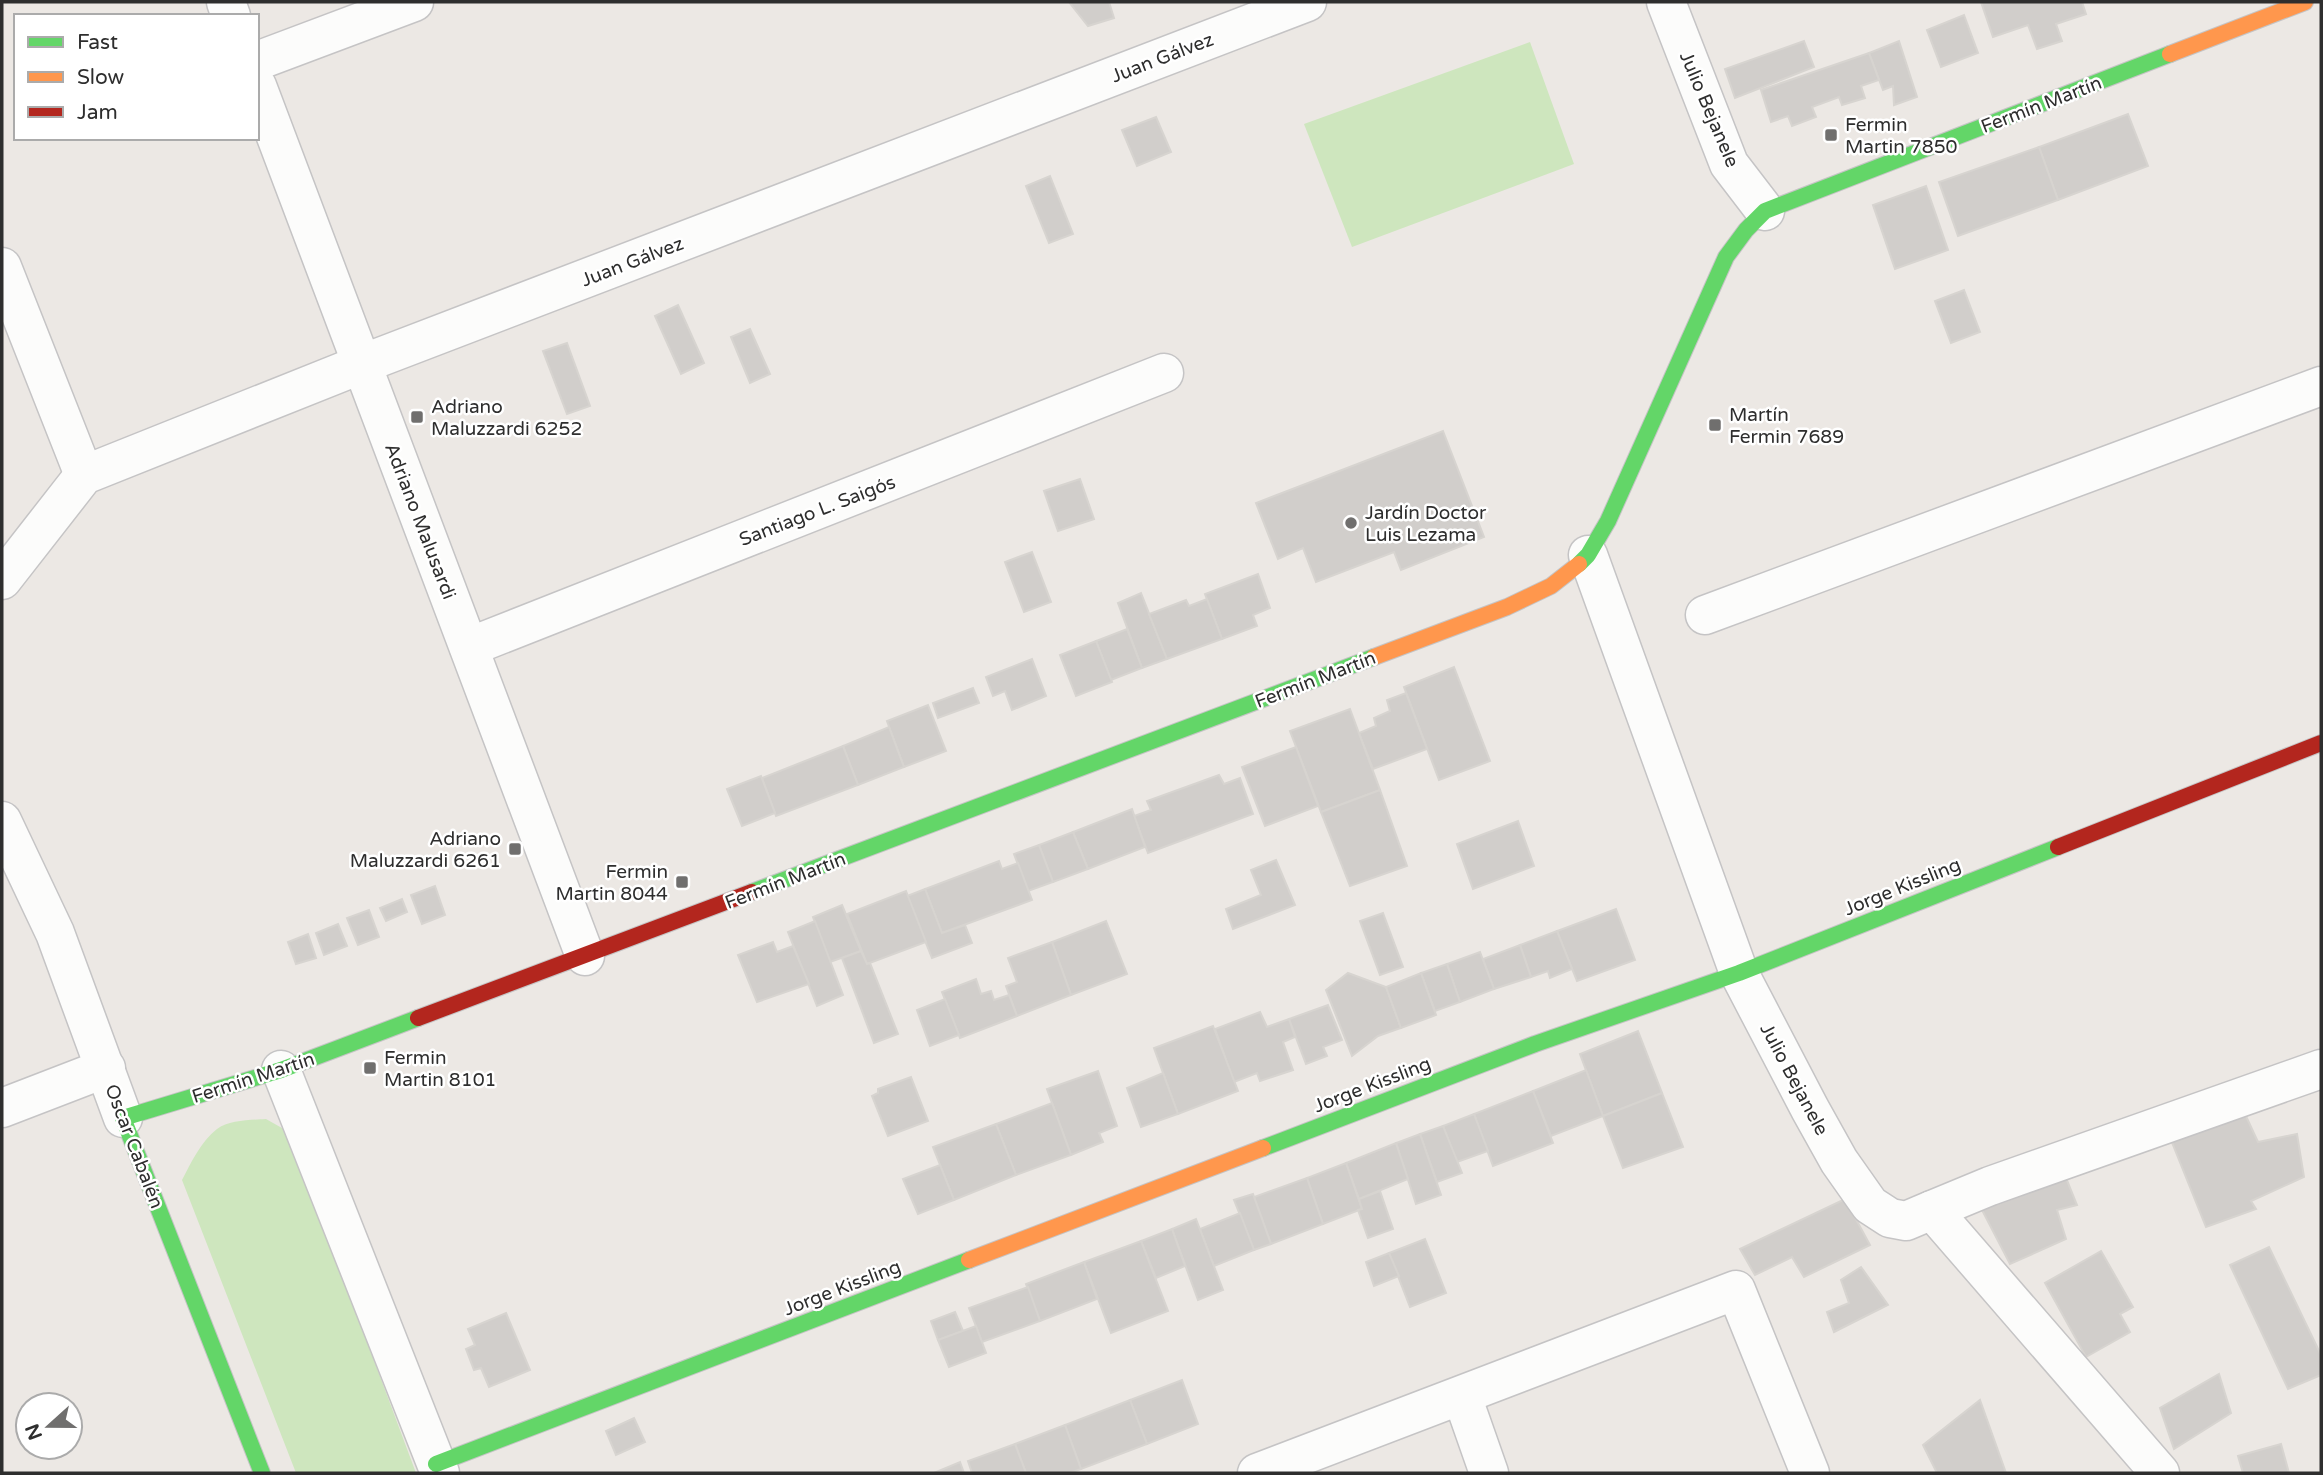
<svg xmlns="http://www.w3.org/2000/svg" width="2323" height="1475" font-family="'Varela Round',sans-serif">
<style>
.green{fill:#cee6be}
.building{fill:#d1cecb;stroke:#d7d4d0;stroke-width:2}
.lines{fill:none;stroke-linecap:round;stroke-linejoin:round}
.street-casing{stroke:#c5c4c5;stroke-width:41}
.fast-casing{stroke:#c5c4c5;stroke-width:18}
.slow-casing{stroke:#c5c4c5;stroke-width:18}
.jam-casing{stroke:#c5c4c5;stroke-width:18}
.street{stroke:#fcfcfb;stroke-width:38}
.fast{stroke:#63d668;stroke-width:16}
.slow{stroke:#ff974d;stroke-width:16}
.jam{stroke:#b3261e;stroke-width:16}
.poi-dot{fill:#706f6e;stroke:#fff;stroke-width:2.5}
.labels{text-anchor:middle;stroke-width:5;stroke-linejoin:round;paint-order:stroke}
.street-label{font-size:19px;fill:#2e2e2e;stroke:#fff}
.poi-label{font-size:19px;fill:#2e2e2e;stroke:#fff;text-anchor:start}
</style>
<rect width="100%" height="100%" fill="#ece8e4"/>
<g class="green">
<polygon points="1530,42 1574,164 1352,247 1304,124"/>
<path d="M266,1119L289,1132L416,1473H296L182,1180C191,1163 201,1141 217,1129C229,1120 252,1120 266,1119Z"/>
</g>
<g class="building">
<polygon points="1069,2 1109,2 1114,18 1088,26"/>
<polygon points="1981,2 2082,2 2086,14 2056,24 2062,41 2037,49 2028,25 1993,37"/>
<polygon points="1964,15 1978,53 1941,67 1927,30"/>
<polygon points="1804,41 1814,67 1735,98 1725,69"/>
<polygon points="1899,41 1917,97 1894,105 1893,86 1883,90 1869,53"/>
<polygon points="1869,53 1879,80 1861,86 1865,98 1842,105 1839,97 1812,107 1816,117 1792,126 1788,116 1771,122 1761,90"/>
<polygon points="2128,114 2148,166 2058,200 2039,147"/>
<polygon points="1156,117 1171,152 1137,166 1122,130"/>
<polygon points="2039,147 2058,200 1958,236 1939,182"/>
<polygon points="1050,176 1073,234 1049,243 1026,186"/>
<polygon points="1926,186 1948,250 1895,269 1873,205"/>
<polygon points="1964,290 1980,332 1951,343 1935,301"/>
<polygon points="678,305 704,363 681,374 655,316"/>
<polygon points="750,329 770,374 750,383 731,337"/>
<polygon points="567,343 590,406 567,414 543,351"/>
<polygon points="1443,431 1484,537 1401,570 1394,552 1316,582 1303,548 1278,559 1256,503"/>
<polygon points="1080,479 1094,519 1058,531 1044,491"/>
<polygon points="1032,552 1051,602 1024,612 1005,562"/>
<polygon points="1258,574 1270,608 1253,615 1257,626 1222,639 1205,594"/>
<polygon points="1141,593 1167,659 1142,668 1118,603"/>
<polygon points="1207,599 1222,639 1167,659 1149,614 1186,600 1189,606"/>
<polygon points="1127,629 1142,668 1111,680 1096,641"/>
<polygon points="1096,641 1112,682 1076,696 1060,655"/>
<polygon points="1032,659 1046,696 1012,710 1005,691 993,696 986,677"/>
<polygon points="1454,667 1490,761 1439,780 1404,687"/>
<polygon points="973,688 979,703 938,718 933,703"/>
<polygon points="1406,693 1427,749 1373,769 1359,733 1376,726 1374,718 1390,711 1387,700"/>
<polygon points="928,705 946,751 904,767 887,721"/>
<polygon points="1350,709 1380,790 1321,812 1290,731"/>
<polygon points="889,727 904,767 858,785 843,746"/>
<polygon points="843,746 858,785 776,816 762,778"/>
<polygon points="1296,747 1318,806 1265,826 1242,767"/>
<polygon points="1219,775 1224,784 1240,778 1253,814 1148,853 1134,816 1151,810 1147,801"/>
<polygon points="761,776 775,813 742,826 727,789"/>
<polygon points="1380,790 1407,866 1350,886 1321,812"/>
<polygon points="1132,809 1145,847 1088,869 1073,832"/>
<polygon points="1518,821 1534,866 1473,889 1457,844"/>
<polygon points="1073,832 1088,869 1053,882 1039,845"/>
<polygon points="1039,845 1053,882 1028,891 1014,854"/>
<polygon points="1276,860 1295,905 1233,929 1226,909 1261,895 1251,870"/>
<polygon points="999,861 1002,869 1018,863 1032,900 942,933 925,889"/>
<polygon points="435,886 445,915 422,924 411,895"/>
<polygon points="925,889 942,933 965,925 972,943 932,958 907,896"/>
<polygon points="906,891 926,942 867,964 847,914"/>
<polygon points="402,899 407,912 386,921 380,908"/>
<polygon points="842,905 861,951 830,962 813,917"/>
<polygon points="1616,909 1635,960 1577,981 1557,931"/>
<polygon points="369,910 379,937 358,945 347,918"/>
<polygon points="1383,913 1403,967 1380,975 1360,921"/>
<polygon points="815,921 843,995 817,1006 788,932"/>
<polygon points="1106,921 1127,974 1071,995 1052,942"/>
<polygon points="338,924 347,946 324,955 316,933"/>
<polygon points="1557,931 1572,969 1550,978 1548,971 1531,977 1520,945"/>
<polygon points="308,934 316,958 296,964 288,942"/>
<polygon points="773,942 777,952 793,946 809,984 757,1002 738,955"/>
<polygon points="1052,942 1071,995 1017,1016 1006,986 1017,982 1008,958"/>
<polygon points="1520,945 1531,977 1494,989 1483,959"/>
<polygon points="861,951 867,964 870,963 898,1034 874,1043 842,958"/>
<polygon points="1480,952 1494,989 1460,1002 1447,964"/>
<polygon points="1447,964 1460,1002 1435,1011 1421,973"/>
<polygon points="1348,973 1386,987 1401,1028 1378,1036 1352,1056 1326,990"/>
<polygon points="1421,973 1436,1015 1401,1028 1386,987"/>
<polygon points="976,979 981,994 991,991 994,1000 1009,995 1017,1016 960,1038 942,992"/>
<polygon points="945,999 959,1035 930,1046 917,1010"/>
<polygon points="1328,1005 1342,1040 1323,1047 1327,1056 1306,1064 1289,1019"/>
<polygon points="1260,1012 1267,1027 1289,1019 1295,1037 1283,1042 1293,1070 1260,1081 1257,1073 1234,1082 1215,1029"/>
<polygon points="1213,1026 1238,1091 1178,1114 1154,1048"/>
<polygon points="1638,1031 1662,1093 1603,1116 1580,1054"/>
<polygon points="1586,1070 1603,1116 1551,1136 1533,1091"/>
<polygon points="1098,1071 1117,1126 1099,1133 1103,1142 1071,1155 1047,1089"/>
<polygon points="1163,1073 1178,1114 1141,1127 1127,1088"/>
<polygon points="911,1077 928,1121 888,1136 872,1096 878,1093 878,1089"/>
<polygon points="1533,1091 1553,1143 1493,1166 1474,1114"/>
<polygon points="1662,1093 1683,1147 1623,1168 1603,1116"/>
<polygon points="1052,1103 1071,1155 1016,1175 996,1124"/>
<polygon points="1474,1114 1488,1151 1457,1162 1443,1126"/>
<polygon points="2245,1114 2258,1142 2297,1134 2304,1177 2251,1201 2256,1209 2206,1227 2169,1135"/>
<polygon points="996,1124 1016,1175 954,1200 933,1147"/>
<polygon points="1443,1126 1462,1173 1437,1182 1420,1134"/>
<polygon points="1420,1134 1441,1195 1416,1204 1396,1143"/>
<polygon points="1396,1143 1408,1179 1359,1199 1346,1163"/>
<polygon points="1346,1163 1362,1209 1323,1224 1307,1178"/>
<polygon points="940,1165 954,1200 918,1214 903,1179"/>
<polygon points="2064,1173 2077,1205 2057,1210 2066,1239 2010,1264 1982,1210"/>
<polygon points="1307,1178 1323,1224 1271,1244 1254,1197"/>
<polygon points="1380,1191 1393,1229 1368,1238 1358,1210 1362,1209 1359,1199"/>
<polygon points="1253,1194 1271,1244 1254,1250 1234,1200"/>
<polygon points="1845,1199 1870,1245 1804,1277 1792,1257 1755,1275 1740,1249"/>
<polygon points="1240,1213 1254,1250 1214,1266 1200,1229"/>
<polygon points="1196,1219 1223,1290 1198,1300 1172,1229"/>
<polygon points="1172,1229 1185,1266 1156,1278 1141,1241"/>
<polygon points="1425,1239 1446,1293 1410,1307 1389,1253"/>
<polygon points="1141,1241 1168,1311 1111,1333 1084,1262"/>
<polygon points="2269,1247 2321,1355 2321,1375 2288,1389 2230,1265"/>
<polygon points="2101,1251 2133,1307 2120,1314 2130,1332 2086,1357 2045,1283"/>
<polygon points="1389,1253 1399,1276 1374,1286 1366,1262"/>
<polygon points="1084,1262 1097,1299 1040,1321 1026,1284"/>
<polygon points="1861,1267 1888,1305 1834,1332 1827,1312 1849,1303 1841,1280"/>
<polygon points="1028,1287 1040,1321 982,1342 969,1308"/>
<polygon points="955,1312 963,1331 938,1340 931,1321"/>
<polygon points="506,1313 530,1370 489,1387 481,1368 474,1370 466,1349 475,1345 468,1329"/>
<polygon points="976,1326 986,1353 949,1367 938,1340"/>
<polygon points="2219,1374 2231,1413 2174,1449 2160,1408"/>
<polygon points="1182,1380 1198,1424 1147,1444 1130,1400"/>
<polygon points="1130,1400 1147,1444 1081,1469 1065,1425"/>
<polygon points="1980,1400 2006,1473 1937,1473 1923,1445"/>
<polygon points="634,1418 645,1442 616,1455 606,1431"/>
<polygon points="1065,1425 1081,1469 1070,1473 1026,1473 1015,1444"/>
<polygon points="1015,1444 1026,1473 972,1473 968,1461"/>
<polygon points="2281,1444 2289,1473 2243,1473 2238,1456"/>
<polygon points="960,1462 964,1473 934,1473"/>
</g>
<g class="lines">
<g class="street-casing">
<g id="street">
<polyline points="226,2 231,16"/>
<polyline points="1666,2 1729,164 1765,211"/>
<polyline points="257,61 414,2"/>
<polyline points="257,86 585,956"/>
<polyline points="2,267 84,475"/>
<polyline points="1588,555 1739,973 1810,1109 1839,1161 1870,1205 1890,1218 1906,1221 1932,1210 2160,1473"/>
<polyline points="2,580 84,475 362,364 1307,2"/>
<polyline points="1705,615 2321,386"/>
<polyline points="469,647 1164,373"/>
<polyline points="2,821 55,933 123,1118"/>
<polyline points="281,1070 440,1473"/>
<polyline points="2,1108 106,1068"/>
<polyline points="1932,1210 1990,1186 2321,1069"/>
<polyline points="1462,1396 1489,1473"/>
<polyline points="1257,1473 1736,1290 1810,1473"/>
</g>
</g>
<g class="fast-casing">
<g id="fast">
<polyline points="1579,564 1588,555 1608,521 1726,257 1746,230 1765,211 2170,54"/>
<polyline points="752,892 1374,657"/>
<polyline points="1263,1148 1535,1044 1739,973 2058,847"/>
<polyline points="436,1464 969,1260"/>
<polyline points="262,1473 123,1118 281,1070 418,1018"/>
</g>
</g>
<g class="slow-casing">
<g id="slow">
<polyline points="2170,54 2305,2"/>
<polyline points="1374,657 1507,607 1551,586 1579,564"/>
<polyline points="969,1260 1263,1148"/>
</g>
</g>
<g class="jam-casing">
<g id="jam">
<polyline points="2058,847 2321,743"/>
<polyline points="418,1018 752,892"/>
</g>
</g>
<use href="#street" class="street"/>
<use href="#fast" class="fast"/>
<use href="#slow" class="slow"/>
<use href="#jam" class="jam"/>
</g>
<g class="poi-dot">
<rect x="1824" y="128" width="14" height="14" rx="3.5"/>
<rect x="410" y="410" width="14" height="14" rx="3.5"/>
<rect x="1708" y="418" width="14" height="14" rx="3.5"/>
<circle cx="1351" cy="523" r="7"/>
<rect x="508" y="842" width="14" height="14" rx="3.5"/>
<rect x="675" y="875" width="14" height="14" rx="3.5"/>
<rect x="363" y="1061" width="14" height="14" rx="3.5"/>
</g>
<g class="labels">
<g class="street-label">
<text transform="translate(1162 57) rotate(-21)" y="7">Juan Gálvez</text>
<text transform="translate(2041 104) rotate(-21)" y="7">Fermín Martín</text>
<text transform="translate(1710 109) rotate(67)" y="7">Julio Bejanele</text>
<text transform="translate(632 261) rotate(-21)" y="7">Juan Gálvez</text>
<text transform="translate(817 510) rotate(-21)" y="7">Santiago L. Saigós</text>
<text transform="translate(421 521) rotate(69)" y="7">Adriano Malusardi</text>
<text transform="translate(1315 679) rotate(-21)" y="7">Fermín Martín</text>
<text transform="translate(785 880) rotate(-21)" y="7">Fermín Martín</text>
<text transform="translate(1902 886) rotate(-22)" y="7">Jorge Kissling</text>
<text transform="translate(253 1077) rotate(-18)" y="7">Fermín Martín</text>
<text transform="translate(1795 1079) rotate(62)" y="7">Julio Bejanele</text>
<text transform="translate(1372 1084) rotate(-21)" y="7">Jorge Kissling</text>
<text transform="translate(135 1146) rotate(69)" y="7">Oscar Cabalén</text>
<text transform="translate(842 1287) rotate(-21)" y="7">Jorge Kissling</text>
</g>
<g class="poi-label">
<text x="1845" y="131">Fermin<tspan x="1845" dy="22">Martin 7850</tspan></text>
<text x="431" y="413">Adriano<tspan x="431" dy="22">Maluzzardi 6252</tspan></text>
<text x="1729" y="421">Martín<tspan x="1729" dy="22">Fermin 7689</tspan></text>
<text x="1365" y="519">Jardín Doctor<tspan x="1365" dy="22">Luis Lezama</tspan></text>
<text x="501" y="845" text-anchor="end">Adriano<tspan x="501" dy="22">Maluzzardi 6261</tspan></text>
<text x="668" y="878" text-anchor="end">Fermin<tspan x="668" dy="22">Martin 8044</tspan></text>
<text x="384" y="1064">Fermin<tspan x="384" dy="22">Martin 8101</tspan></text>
</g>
</g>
<rect width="2323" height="1475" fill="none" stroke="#2e2e2e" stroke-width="7"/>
<rect x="14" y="14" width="245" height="126" fill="#ffffff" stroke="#ababab" stroke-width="2"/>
<rect x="28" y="37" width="35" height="10" fill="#63d668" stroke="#ababab" stroke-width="2"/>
<text x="77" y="49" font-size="21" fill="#2e2e2e">Fast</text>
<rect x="28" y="72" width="35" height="10" fill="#ff974d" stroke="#ababab" stroke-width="2"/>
<text x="77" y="84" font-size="21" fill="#2e2e2e">Slow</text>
<rect x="28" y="107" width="35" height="10" fill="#b3261e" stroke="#ababab" stroke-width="2"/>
<text x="77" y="119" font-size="21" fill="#2e2e2e">Jam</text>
<g transform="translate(49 1426) rotate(249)"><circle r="33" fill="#ffffff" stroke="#ababab" stroke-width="2"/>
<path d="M0-5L12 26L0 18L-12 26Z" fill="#706f6e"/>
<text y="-10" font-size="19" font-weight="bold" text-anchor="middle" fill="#2e2e2e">N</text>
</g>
</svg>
